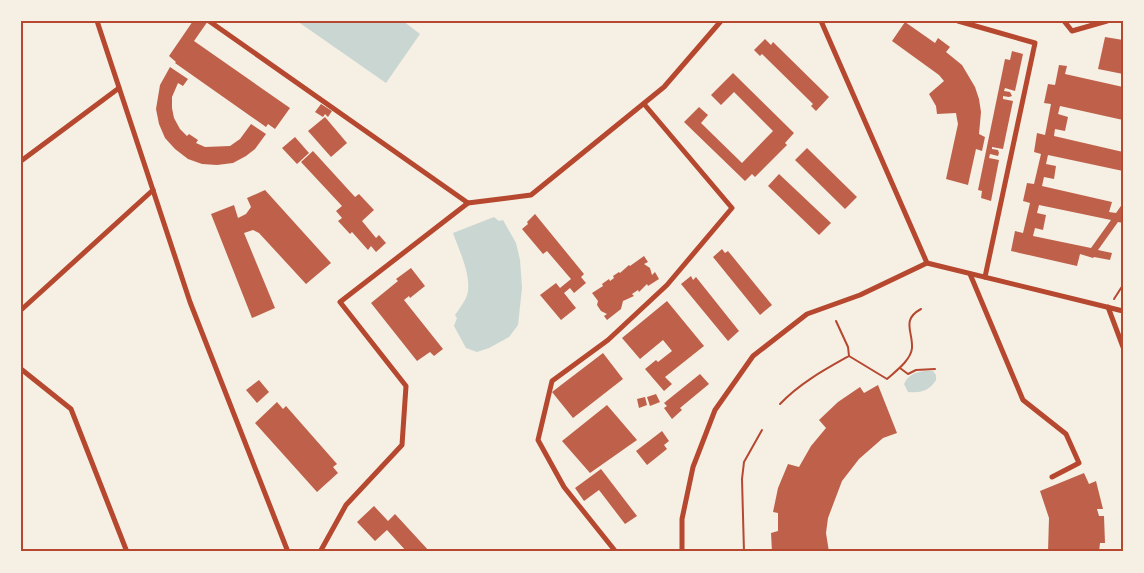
<svg xmlns="http://www.w3.org/2000/svg" width="1144" height="573" font-family="'Playfair Display',serif">
<style>
.water{fill:#c9d6d2}
.building{fill:#bf614a;fill-rule:evenodd}
.lines{fill:none;stroke-linecap:round;stroke-linejoin:round}
.path{stroke:#b5482f;stroke-width:2}
.minor{stroke:#b5482f;stroke-width:5}
.neatline{fill:none;stroke:#b5482f;stroke-width:2}
</style>
<rect width="100%" height="100%" fill="#f6efe4"/>
<g class="water">
<polygon points="297,21 403,21 420,34 386,83"/>
<path d="M494,217L499,221L503,220L516,243L520,260L522,288L518,325L509,337L489,348L477,352L466,348L454,326L457,318L455,315C459,309 463,304 466,298C474,280 459,250 453,233Z"/>
<path d="M925,371H933L936,375V380C929,391 921,393 908,392L904,384C908,375 915,372 925,371Z"/>
</g>
<g class="building">
<polygon points="193,21 208,21 194,41 290,108 275,129 268,124 266,127 175,63 176,62 169,56"/>
<polygon points="905,22 935,43 938,38 950,47 946,52 962,65 975,87 979,99 981,112 979,134 985,137 982,151 976,149 968,185 946,179 958,124 957,119 956,113 937,114 936,106 929,94 944,81 939,75 892,41"/>
<polygon points="1105,37 1123,40 1123,74 1098,69"/>
<polygon points="765,39 771,45 773,42 829,97 816,111 811,106 813,104 762,54 760,56 754,50"/>
<polygon points="1012,51 1023,54 1015,91 1005,88 1004,91 1010,92 1012,96 1009,97 1003,96 1003,99 1013,101 1003,149 992,147 992,149 998,150 999,153 998,156 990,154 989,158 999,160 991,201 981,198 982,191 978,190 1005,59 1010,60"/>
<path d="M1059,65L1067,66L1065,74L1123,87V120L1060,106L1058,114L1068,117L1065,131L1055,129L1054,136L1123,152V171L1048,155L1046,164L1056,166L1054,179L1044,177L1042,186L1112,202L1109,212L1116,213L1123,203V223L1118,222L1098,250L1112,253L1110,260L1094,257L1093,258L1080,254L1077,266L1011,251L1015,231L1023,233L1030,203L1023,201L1027,183L1034,184L1041,154L1034,152L1037,133L1045,135L1051,104L1044,103L1048,84L1055,85ZM1039,205L1111,220L1091,248L1033,236L1035,228L1043,230L1046,215L1037,213Z"/>
<polygon points="170,67 188,79 183,86 178,83 172,97 172,108 174,118 180,129 187,136 189,134 198,140 196,143 205,147 230,146 240,139 251,124 266,134 255,149 246,156 233,163 217,165 202,164 188,159 175,149 165,138 159,124 156,109 160,85"/>
<polygon points="733,73 794,133 785,143 787,145 755,177 752,174 745,181 684,122 699,107 708,115 701,123 742,163 773,131 734,92 721,105 711,95"/>
<polygon points="321,104 332,111 328,117 325,114 323,117 315,112"/>
<polygon points="325,117 347,143 331,157 308,131"/>
<polygon points="295,137 309,153 297,164 282,148"/>
<polygon points="807,148 857,197 845,209 795,160"/>
<polygon points="313,151 355,197 359,194 374,210 362,221 376,238 379,235 386,243 376,252 371,246 368,250 352,232 350,234 338,221 342,218 336,211 342,206 301,162"/>
<polygon points="779,174 831,223 819,235 768,186"/>
<polygon points="265,190 331,263 306,284 259,233 253,230 244,233 275,308 252,318 211,214 234,205 238,218 246,214 251,207 247,198"/>
<polygon points="535,214 584,274 581,277 586,283 574,293 570,288 564,293 576,308 561,320 540,295 556,283 560,288 571,279 547,251 543,254 522,229 528,224 527,222"/>
<polygon points="722,249 725,253 728,251 772,305 760,315 713,257"/>
<polygon points="644,256 648,262 644,264 650,268 652,275 655,272 659,279 648,286 647,284 639,292 638,290 632,294 634,296 623,301 621,309 607,320 604,316 607,314 601,311 597,305 598,301 592,293 603,286 602,284 609,279 610,281 614,278 613,276 619,272 620,273 629,265 630,266"/>
<polygon points="411,268 425,286 410,298 409,296 404,300 443,349 434,356 430,352 417,361 371,303 398,281 396,279"/>
<polygon points="691,276 693,280 696,277 739,331 728,341 681,284"/>
<polygon points="667,301 704,346 665,377 672,384 664,391 645,369 656,360 658,362 672,351 663,340 640,359 622,338"/>
<polygon points="603,353 623,379 573,418 552,392"/>
<polygon points="700,374 709,384 680,408 682,410 672,419 664,408 667,406 664,403"/>
<polygon points="259,380 269,392 257,403 246,390"/>
<polygon points="878,385 897,433 883,438 859,459 842,481 828,518 826,533 829,552 772,552 771,533 778,531 778,513 773,512 778,488 788,464 799,467 811,446 826,428 819,420 838,402 860,387 864,393"/>
<polygon points="656,394 660,402 650,406 647,397"/>
<polygon points="645,397 647,405 639,408 637,399"/>
<polygon points="277,402 283,409 286,406 337,464 333,467 338,473 317,492 255,423"/>
<polygon points="607,405 637,440 590,473 562,441"/>
<polygon points="662,431 669,441 664,445 667,449 647,465 636,451"/>
<polygon points="601,469 637,516 625,524 599,490 584,501 575,488"/>
<polygon points="1084,473 1089,484 1096,481 1103,509 1097,509 1099,516 1104,516 1105,543 1100,543 1099,552 1048,552 1049,518 1040,491"/>
<polygon points="374,506 388,521 395,514 430,552 407,552 387,530 375,541 357,522"/>
</g>
<g class="lines">
<g class="path">
<polyline points="1114,299 1123,285"/>
<polyline points="836,321 848,347 849,356"/>
<polyline points="900,368 908,374 916,370 935,369"/>
<path d="M780,404C800,383 824,370 849,356L887,379C896,371 911,360 912,348C913,331 901,320 921,309"/>
<polyline points="744,552 742,479 744,462 762,430"/>
</g>
<g class="minor">
<polyline points="97,21 190,302 288,552"/>
<polyline points="209,21 468,203 531,195 664,87 721,21"/>
<polyline points="821,21 927,263"/>
<polyline points="958,21 1035,43 985,277"/>
<polyline points="1064,21 1072,31 1107,21"/>
<polyline points="21,161 119,88"/>
<polyline points="970,274 1023,400 1066,434 1079,463 1052,477"/>
<polyline points="1108,307 1123,347"/>
<polyline points="21,310 153,190"/>
<polyline points="21,369 71,409 127,552"/>
<polyline points="320,552 346,505 402,445 406,386 340,302 468,203"/>
<polyline points="616,552 564,487 538,440 552,381 608,340 667,285 732,208 644,104"/>
<polyline points="682,552 682,519 693,467 715,410 753,356 807,314 860,295 927,263 1123,311"/>
</g>
</g>
<rect width="1144" height="573" fill="none" stroke="#f6efe4" stroke-width="45"/>
<rect x="22" y="22" width="1100" height="528" class="neatline"/>
</svg>
